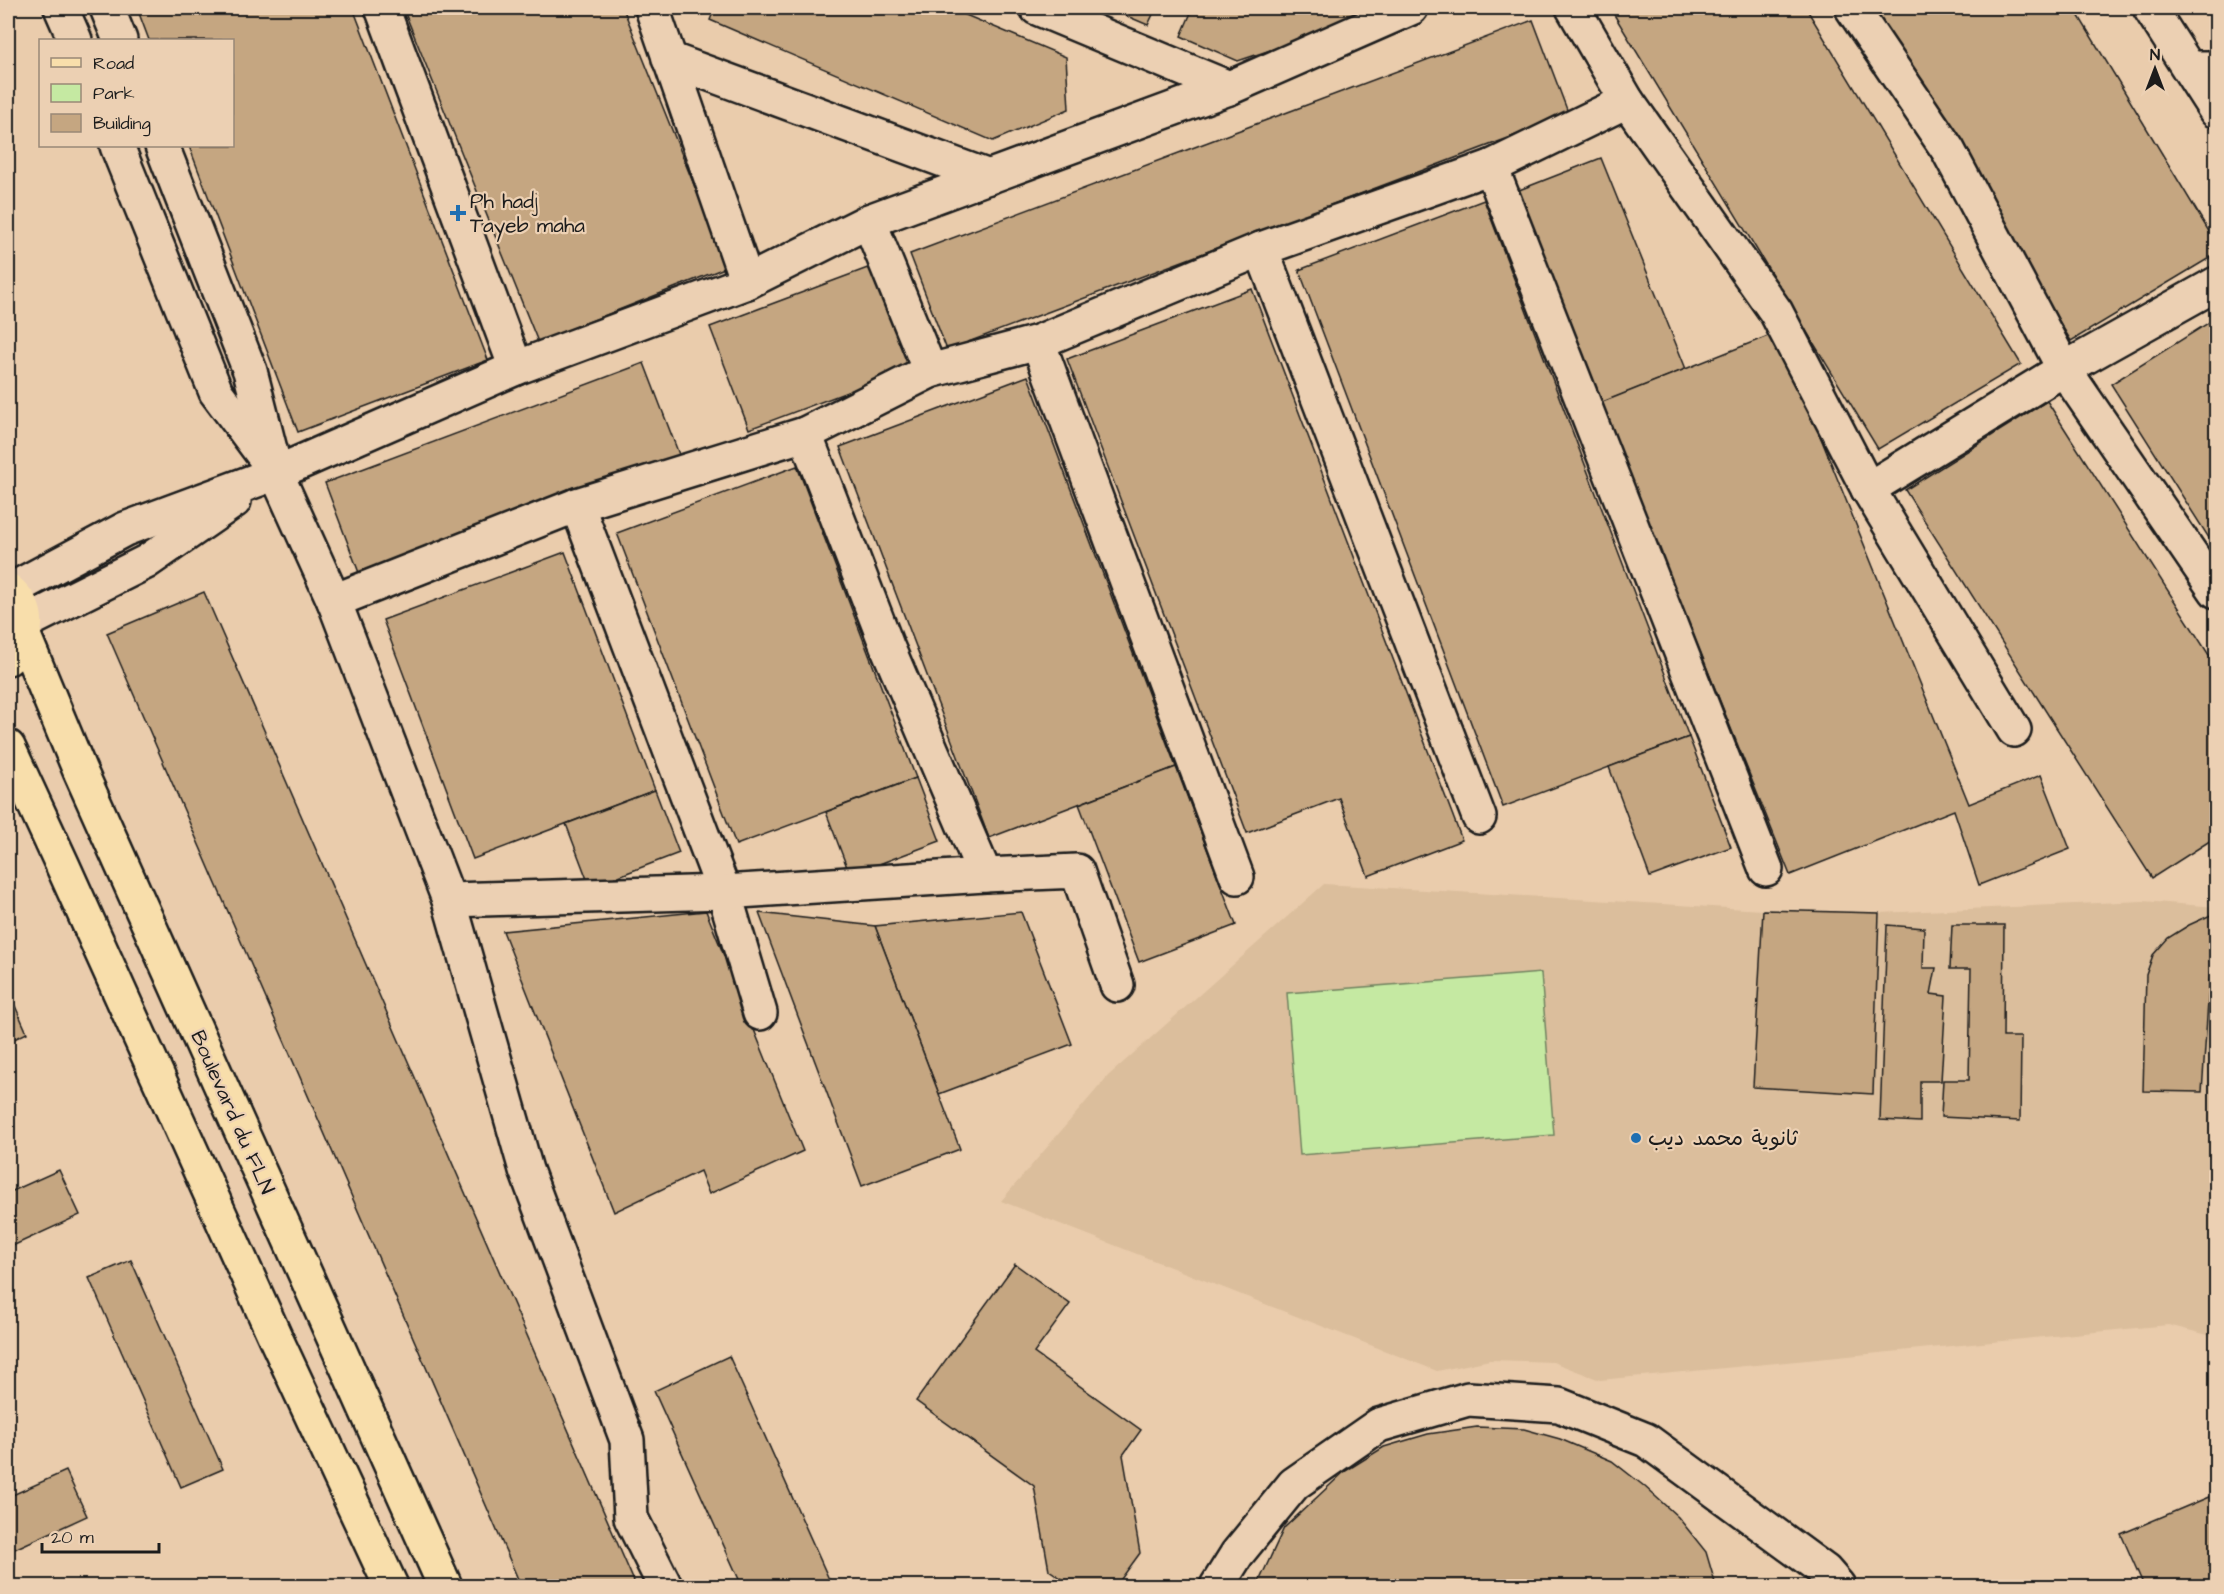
<svg xmlns="http://www.w3.org/2000/svg" width="2224" height="1594" font-family="'Architects Daughter','Playpen Sans Arabic',sans-serif">
<style>
.built{fill:#dbbe9c}
.green{fill:#c5e9a2;stroke:#70825f;stroke-width:1.5}
.building{fill:#c5a681;stroke:#1c1c1c;stroke-width:1.5}
.lines{fill:none;stroke-linecap:round;stroke-linejoin:round}
.street-casing{stroke:#1c1c1c;stroke-width:38}
.secondary-casing{stroke:#1c1c1c;stroke-width:38}
.primary-casing{stroke:#1c1c1c;stroke-width:38}
.street{stroke:#ecd0b3;stroke-width:33}
.secondary{stroke:#ecd0b3;stroke-width:33}
.primary{stroke:#f8deab;stroke-width:33}
.poi-dot{fill:#1f6fb2;stroke:#ecd0b3;stroke-width:2}
.labels{text-anchor:middle;stroke-width:4.5;stroke-linejoin:round;paint-order:stroke}
.poi-label{font-size:21px;fill:#1c1c1c;stroke:#ecd0b3;text-anchor:start}
.street-label{font-size:21px;fill:#1c1c1c;stroke:#ecd0b3}
</style>
<rect width="100%" height="100%" fill="#eaccac"/>
<filter id="ink" filterUnits="userSpaceOnUse"><feTurbulence type="fractalNoise" baseFrequency=".0167" numOctaves="2"/><feDisplacementMap in="SourceGraphic" scale="12" xChannelSelector="R" yChannelSelector="G"/><feConvolveMatrix kernelMatrix="1 2 1 2 8 2 1 2 1" color-interpolation-filters="sRGB"/></filter>
<g filter="url(#ink)">
<polygon class="built" points="1324,884 1763,910 1879,913 2143,901 2216,907 2216,1337 2168,1325 1600,1380 1553,1362 1490,1360 1437,1371 1001,1201 1108,1076"/>
<polygon class="green" points="1541,973 1554,1135 1300,1155 1287,993"/>
<g class="building">
<polygon points="137,8 353,8 488,360 298,432 189,146 232,146 232,40 149,40"/>
<polygon points="403,8 623,8 727,267 538,342"/>
<polygon points="715,8 949,8 1066,57 1069,109 993,141 710,20"/>
<polygon points="1108,8 1156,8 1148,25"/>
<polygon points="1193,8 1364,8 1356,21 1238,61 1181,36"/>
<polygon points="1610,8 1806,8 2021,364 1878,449"/>
<polygon points="1869,8 2074,8 2216,243 2216,254 2071,341"/>
<polygon points="1533,20 1569,115 947,350 910,254"/>
<polygon points="1601,158 1686,369 1599,404 1514,192"/>
<polygon points="1484,200 1689,737 1503,807 1299,270"/>
<polygon points="873,266 911,368 749,429 710,327"/>
<polygon points="1252,289 1462,840 1368,876 1339,798 1247,833 1067,359"/>
<polygon points="2216,318 2216,549 2111,384"/>
<polygon points="1778,332 1969,804 2041,775 2070,849 1979,885 1954,810 1790,875 1600,403"/>
<polygon points="644,363 680,457 361,578 325,483"/>
<polygon points="1028,376 1176,767 989,838 840,447"/>
<polygon points="2047,401 2216,666 2216,837 2152,878 1905,490"/>
<polygon points="797,466 916,778 736,845 617,533"/>
<polygon points="565,552 655,790 473,859 383,620"/>
<polygon points="204,592 636,1586 521,1586 107,633"/>
<polygon points="1689,737 1731,847 1650,877 1609,767"/>
<polygon points="1176,767 1236,925 1139,962 1079,804"/>
<polygon points="916,778 940,841 850,875 826,812"/>
<polygon points="655,790 679,853 590,887 566,824"/>
<polygon points="2213,906 2216,907 2216,972 2210,972 2202,1092 2143,1091 2146,975 2153,955 2168,938 2189,925 2211,915"/>
<polygon points="1763,910 1879,913 1873,1094 1753,1087"/>
<polygon points="706,911 803,1151 709,1194 700,1171 614,1212 503,931"/>
<polygon points="1021,912 1072,1044 939,1094 875,926"/>
<polygon points="759,913 875,926 960,1149 862,1186"/>
<polygon points="1887,925 1924,928 1923,968 1936,968 1931,994 1946,996 1941,1081 1920,1081 1920,1122 1880,1120"/>
<polygon points="1952,925 2004,925 2003,1037 2021,1037 2020,1121 1941,1117 1943,1080 1969,1080 1971,969 1950,969"/>
<polygon points="8,990 27,1033 8,1042"/>
<polygon points="59,1170 80,1215 8,1248 8,1193"/>
<polygon points="131,1260 223,1469 181,1487 89,1278"/>
<polygon points="1015,1264 1070,1304 1034,1353 1141,1430 1123,1455 1140,1553 1116,1586 1073,1586 1049,1570 1034,1486 916,1401"/>
<polygon points="729,1356 832,1586 742,1586 654,1391"/>
<polygon points="1477,1427 1524,1429 1560,1439 1612,1461 1644,1486 1678,1517 1706,1552 1716,1586 1257,1586 1284,1528 1344,1472 1384,1447 1428,1434"/>
<polygon points="66,1471 87,1516 8,1552 8,1497"/>
<polygon points="2216,1494 2216,1586 2144,1586 2121,1534"/>
</g>
<g class="lines">
<g class="street-casing">
<g id="street">
<polyline points="61,8 75,40"/>
<polyline points="107,8 120,40"/>
<polyline points="382,8 516,368"/>
<polyline points="652,8 747,282"/>
<polyline points="1037,8 1229,88"/>
<polyline points="1573,8 1627,101 1776,312 1868,489 2014,730"/>
<polyline points="1852,8 1948,150 2064,369 2216,591"/>
<polyline points="669,59 989,177"/>
<polyline points="2191,68 2216,68"/>
<polyline points="117,146 216,392 266,459"/>
<polyline points="162,146 250,371 276,473 334,601 449,900 526,1170 627,1440 631,1518 665,1586"/>
<polyline points="1491,167 1766,869"/>
<polyline points="869,221 930,371"/>
<polyline points="1261,249 1479,817"/>
<polyline points="1038,342 1237,877"/>
<polyline points="805,434 887,646 985,875"/>
<polyline points="1868,489 2064,369 2216,284"/>
<polyline points="577,505 724,892 760,1013"/>
<polyline points="9,591 125,529 276,473 516,368 747,282 869,221 1229,88 1411,8"/>
<polyline points="334,601 577,505 805,434 930,371 1038,342 1261,249 1491,167 1627,101"/>
<polyline points="26,622 146,562 234,501"/>
<polyline points="449,900 724,892 985,875 1077,871 1117,985"/>
<polyline points="1217,1586 1237,1554 1294,1484 1379,1425 1468,1399 1559,1405 1646,1440 1825,1571 1838,1586"/>
</g>
</g>
<g class="secondary-casing">
<polyline id="secondary" points="2150,8 2216,111"/>
</g>
<g class="primary-casing">
<g id="primary">
<path d="M8,590C33,611 30,636 8,658"/>
<polyline points="24,636 80,771 445,1586"/>
<polyline points="8,747 62,864 276,1339 391,1586"/>
</g>
</g>
<use href="#street" class="street"/>
<use href="#secondary" class="secondary"/>
<use href="#primary" class="primary"/>
</g>
</g>
<g class="poi-dot">
<path d="M455 204h6v6h6v6h-6v6h-6v-6h-6v-6h6z"/>
<circle cx="1636" cy="1138" r="6"/>
</g>
<g class="labels">
<g class="poi-label">
<text x="470" y="208">Ph hadj<tspan x="470" dy="24">Tayeb maha</tspan></text>
<text x="1648" y="1145">ثانوية محمد ديب</text>
</g>
<g class="street-label">
<text transform="translate(233 1112) rotate(66)" y="7">Boulevard du FLN</text>
</g>
</g>
<rect width="2224" height="1594" fill="none" stroke="#ecd0b3" stroke-width="30"/>
<rect x="15" y="15" width="2194" height="1564" fill="none" stroke="#1c1c1c" stroke-width="2" filter="url(#ink)"/>
<rect x="39" y="39" width="195" height="108" fill="#ecd0b3" stroke="#998877" stroke-width="1.5"/>
<rect x="51" y="58" width="30" height="9" fill="#f8deab" stroke="#998877" stroke-width="1.5"/>
<text x="93" y="69" font-size="18" fill="#1c1c1c">Road</text>
<rect x="51" y="84" width="30" height="18" fill="#c5e9a2" stroke="#998877" stroke-width="1.5"/>
<text x="93" y="99" font-size="18" fill="#1c1c1c">Park</text>
<rect x="51" y="114" width="30" height="18" fill="#c5a681" stroke="#998877" stroke-width="1.5"/>
<text x="93" y="129" font-size="18" fill="#1c1c1c">Building</text>
<g transform="translate(2155 69)" stroke="#ecd0b3" stroke-width="4.5" paint-order="stroke">
<path d="M0-4.5L10 22L0 15L-10 22Z" fill="#1c1c1c"/>
<text y="-9" font-size="16" font-weight="bold" text-anchor="middle" fill="#1c1c1c">N</text>
</g>
<path d="M42 1543v9h117v-9" fill="none" stroke="#1c1c1c" stroke-width="3"/>
<text x="51" y="1543" font-size="18" fill="#1c1c1c" stroke="#ecd0b3" stroke-width="4.5" paint-order="stroke">20 m</text>
</svg>
